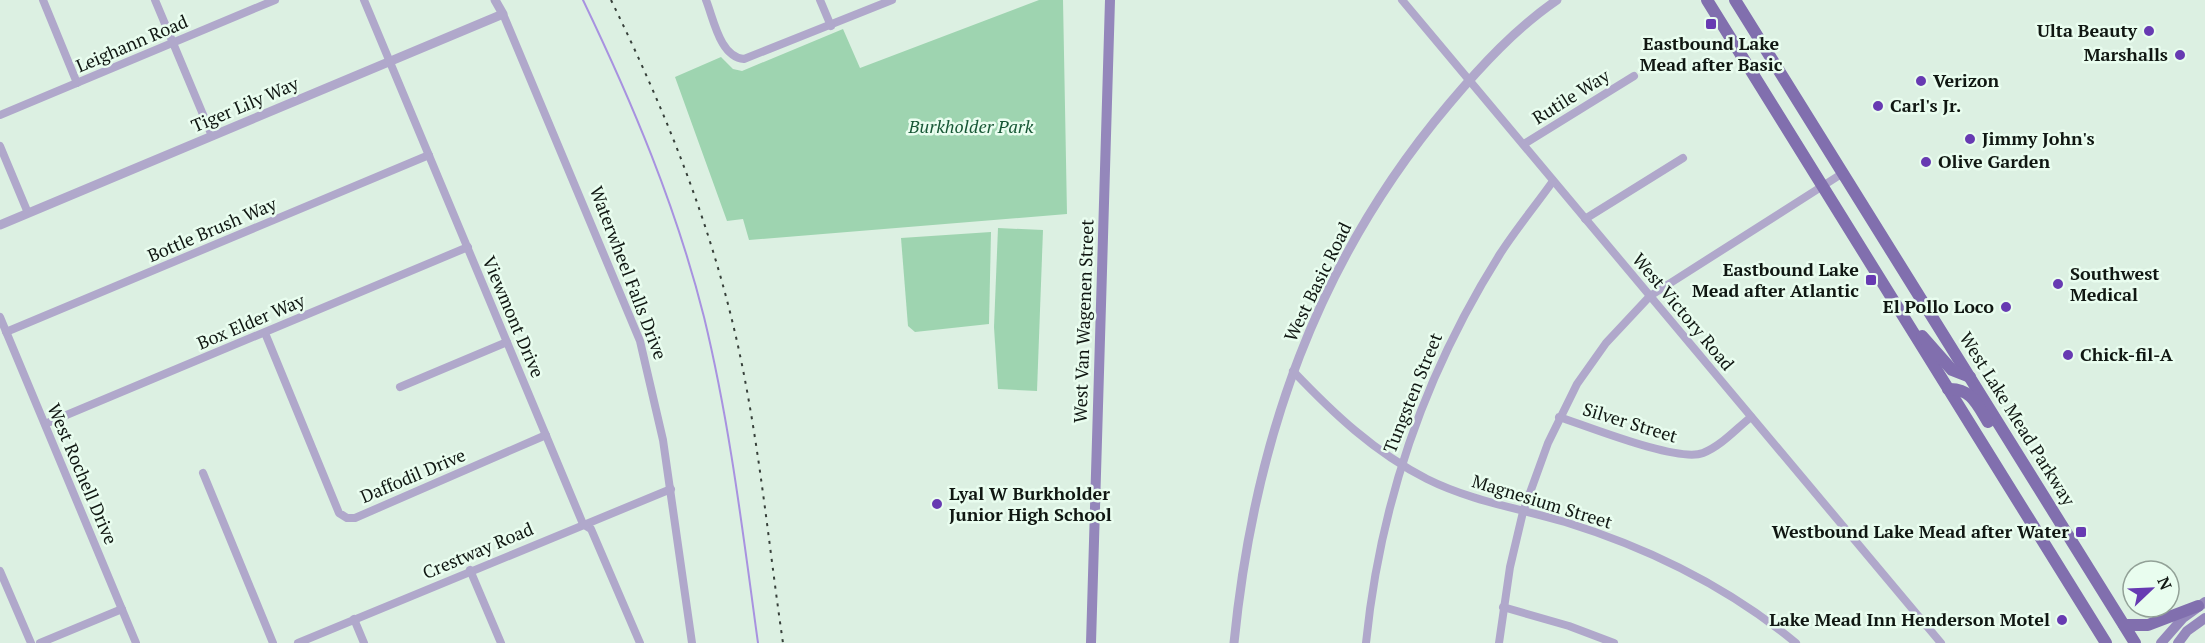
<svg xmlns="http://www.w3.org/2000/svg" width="2205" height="643" font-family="'PT Serif',serif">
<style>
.green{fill:#9ed4b0}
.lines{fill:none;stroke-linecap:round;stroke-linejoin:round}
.stream{stroke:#a892e0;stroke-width:2}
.minor{stroke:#b0a8cb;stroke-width:8}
.tertiary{stroke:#b0a8cb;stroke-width:9}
.secondary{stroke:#9487bb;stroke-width:10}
.primary{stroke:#816fae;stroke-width:12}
.rail{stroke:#37403a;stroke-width:2;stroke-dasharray:3 6;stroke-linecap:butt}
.poi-dot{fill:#673ab2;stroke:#e9fdef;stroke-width:2}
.labels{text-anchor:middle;stroke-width:5;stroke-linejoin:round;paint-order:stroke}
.poi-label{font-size:18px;font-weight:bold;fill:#101712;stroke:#e9fdef;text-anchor:start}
.street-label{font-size:18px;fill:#101712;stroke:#e9fdef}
.park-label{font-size:18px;font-style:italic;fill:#175735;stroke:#e9fdef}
</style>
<rect width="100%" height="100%" fill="#dcf0e2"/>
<g class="green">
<polygon points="1039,0 1063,0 1067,214 749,240 743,219 727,221 675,77 721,57 733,69 742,71 843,29 860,68"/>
<polygon points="998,228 1043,230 1037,391 998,389 994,327"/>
<polygon points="991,232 989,324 915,332 908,326 901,238"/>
</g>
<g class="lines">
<path class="stream" d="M583,0C632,102 676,206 704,317C730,424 743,534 758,643"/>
<g class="minor">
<polyline points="43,0 77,83"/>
<polyline points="155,0 212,136"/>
<polyline points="364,0 583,524 591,529 640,643"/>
<path d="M706,0C714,20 720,57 744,59L892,0"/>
<polyline points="820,0 831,26"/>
<polyline points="1402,0 1941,643"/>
<polyline points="503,14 640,341 663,440 692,643"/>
<polyline points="0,115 275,0"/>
<polyline points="1524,144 1634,76"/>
<polyline points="0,146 28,213"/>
<polyline points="1585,219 1683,158"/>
<polyline points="0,317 136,643"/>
<polyline points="6,332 429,155"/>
<polyline points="265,333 339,513 347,518 355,518 546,435"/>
<path d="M1293,371C1333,413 1374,452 1427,479C1471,501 1518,508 1565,522C1649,548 1728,587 1796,643"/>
<polyline points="400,387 507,342"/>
<path d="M1559,417C1587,426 1678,463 1703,453C1721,446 1736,429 1751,417"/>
<polyline points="45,424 468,247"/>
<polyline points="203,473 273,643"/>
<polyline points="470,570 501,643"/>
<polyline points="0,571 31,643"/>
<polyline points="1503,607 1569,626 1614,643"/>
<polyline points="354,619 364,643"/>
<polyline points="40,643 122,609"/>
<polyline points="298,643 671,489"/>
<path d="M1366,643C1380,503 1425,373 1500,254C1516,229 1536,205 1553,181"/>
<polyline points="1499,643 1510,567 1523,512 1548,443 1577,384 1606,343 1650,296 1843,173"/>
</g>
<g class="tertiary">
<polyline points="0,225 503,14 495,0"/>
<path d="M1234,643C1254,441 1317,260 1449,104C1481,66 1516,28 1557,0"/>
</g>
<g class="secondary">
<polyline points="1091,643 1110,0"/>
<polyline points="2161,643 2183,618 2205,602"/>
<polyline points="2178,643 2187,631 2205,618"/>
</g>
<g class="primary">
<polyline points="1707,0 2106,643"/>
<polyline points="1735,0 2135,643"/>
<polyline points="1922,336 1952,370 1970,377"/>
<path d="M1948,389C1971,388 1977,404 1988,422"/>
<polyline points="2124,625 2148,625 2198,606"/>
</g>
<path class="rail" d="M611,0C664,108 709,219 736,337C759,438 768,541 783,643"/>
</g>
<g class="poi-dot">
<rect x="1705" y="18" width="12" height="12" rx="3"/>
<circle cx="2149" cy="31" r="6"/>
<circle cx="2180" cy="55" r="6"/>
<circle cx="1921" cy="81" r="6"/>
<circle cx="1878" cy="106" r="6"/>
<circle cx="1970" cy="139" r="6"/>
<circle cx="1926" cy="162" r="6"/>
<rect x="1865" y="274" width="12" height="12" rx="3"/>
<circle cx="2058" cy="284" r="6"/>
<circle cx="2006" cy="307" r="6"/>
<circle cx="2068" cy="355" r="6"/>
<circle cx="937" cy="504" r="6"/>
<rect x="2075" y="526" width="12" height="12" rx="3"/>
<circle cx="2062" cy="620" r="6"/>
</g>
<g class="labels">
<g class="poi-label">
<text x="2137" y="37" text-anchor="end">Ulta Beauty</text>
<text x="1711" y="50" text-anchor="middle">Eastbound Lake<tspan x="1711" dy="21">Mead after Basic</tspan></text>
<text x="2168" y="61" text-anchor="end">Marshalls</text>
<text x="1933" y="87">Verizon</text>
<text x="1890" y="112">Carl's Jr.</text>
<text x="1982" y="145">Jimmy John's</text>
<text x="1938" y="168">Olive Garden</text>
<text x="1859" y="276" text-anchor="end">Eastbound Lake<tspan x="1859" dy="21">Mead after Atlantic</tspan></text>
<text x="2070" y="280">Southwest<tspan x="2070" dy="21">Medical</tspan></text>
<text x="1994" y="313" text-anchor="end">El Pollo Loco</text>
<text x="2080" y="361">Chick-fil-A</text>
<text x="949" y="500">Lyal W Burkholder<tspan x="949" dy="21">Junior High School</tspan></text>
<text x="2069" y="538" text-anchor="end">Westbound Lake Mead after Water</text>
<text x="2050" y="626" text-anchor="end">Lake Mead Inn Henderson Motel</text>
</g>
<g class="street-label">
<text transform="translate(132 44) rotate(-23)" y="6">Leighann Road</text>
<text transform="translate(1571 97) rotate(-32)" y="6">Rutile Way</text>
<text transform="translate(245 105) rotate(-23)" y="6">Tiger Lily Way</text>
<text transform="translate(212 230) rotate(-23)" y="6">Bottle Brush Way</text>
<text transform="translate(628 273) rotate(69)" y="6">Waterwheel Falls Drive</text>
<text transform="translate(1318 282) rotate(-64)" y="6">West Basic Road</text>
<text transform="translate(1683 312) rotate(50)" y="6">West Victory Road</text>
<text transform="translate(513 317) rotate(67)" y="6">Viewmont Drive</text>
<text transform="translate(1084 321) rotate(-88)" y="6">West Van Wagenen Street</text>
<text transform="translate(251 322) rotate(-23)" y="6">Box Elder Way</text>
<text transform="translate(1413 393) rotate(-68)" y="6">Tungsten Street</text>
<text transform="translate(2017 419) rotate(58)" y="6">West Lake Mead Parkway</text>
<text transform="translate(1630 423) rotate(17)" y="6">Silver Street</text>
<text transform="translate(82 474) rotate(67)" y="6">West Rochell Drive</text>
<text transform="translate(413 476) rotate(-23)" y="6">Daffodil Drive</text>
<text transform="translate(1542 502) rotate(17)" y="6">Magnesium Street</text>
<text transform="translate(478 551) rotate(-23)" y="6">Crestway Road</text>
</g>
<g class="park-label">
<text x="971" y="133">Burkholder Park</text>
</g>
</g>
<g transform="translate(2151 589) rotate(67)"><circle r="28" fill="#e9fdef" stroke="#92a197" stroke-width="1.5"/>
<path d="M0-4.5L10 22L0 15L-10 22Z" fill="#673ab2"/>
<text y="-9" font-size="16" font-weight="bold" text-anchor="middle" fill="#101712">N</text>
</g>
</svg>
